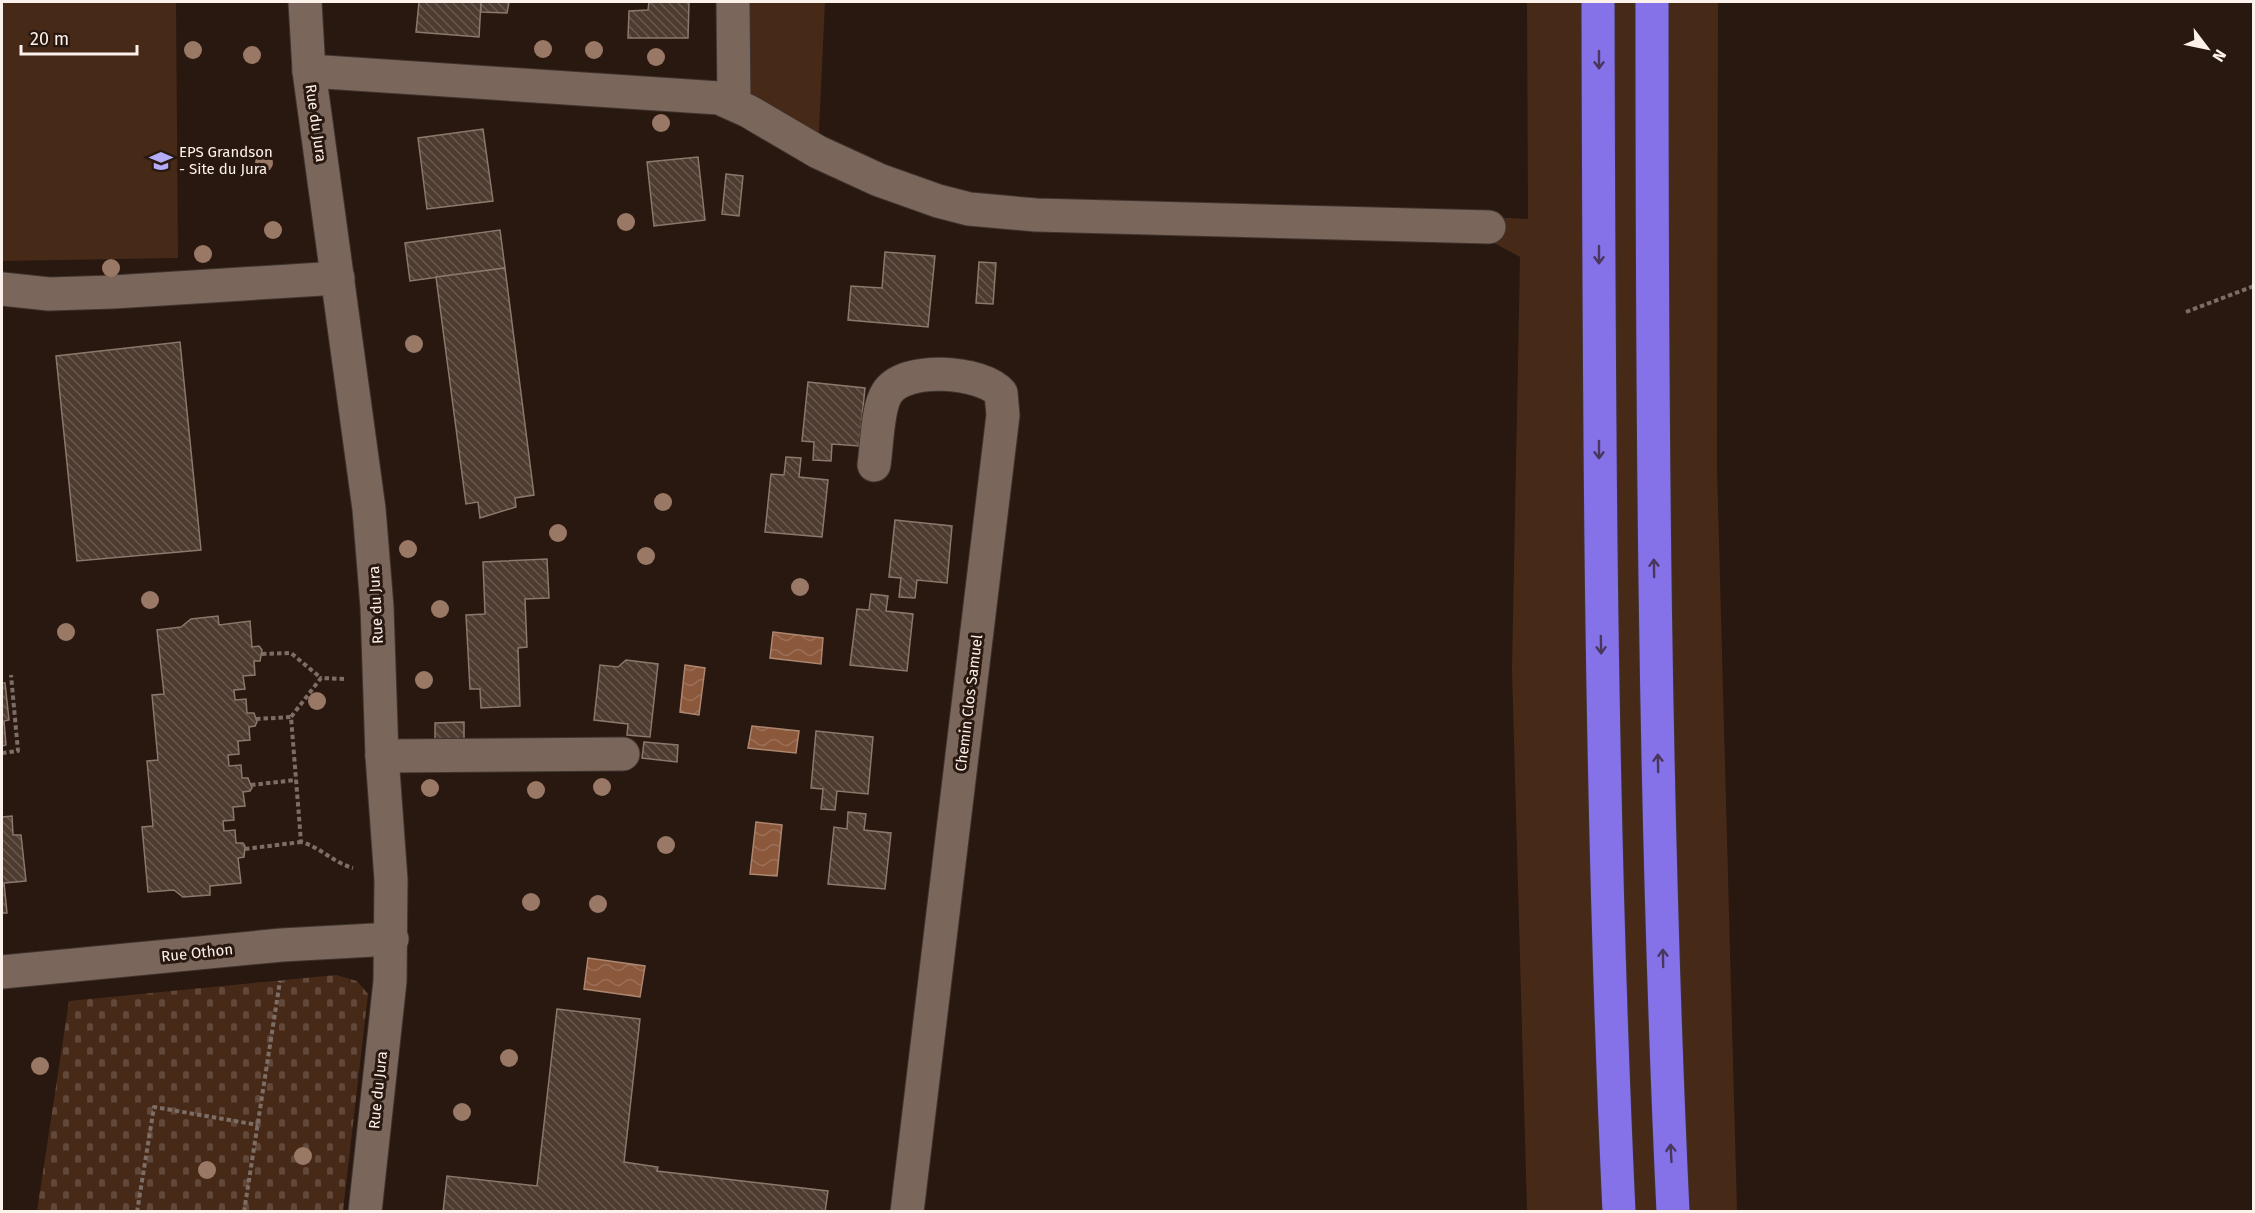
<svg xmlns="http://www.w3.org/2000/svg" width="2255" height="1213" font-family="'Fira Sans',sans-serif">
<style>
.grass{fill:#472918}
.cemetery{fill:url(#cemetery-stones)}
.water{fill:url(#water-waves);stroke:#ad8670;stroke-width:1.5}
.building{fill:url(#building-back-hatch);stroke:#8c776c;stroke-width:1.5}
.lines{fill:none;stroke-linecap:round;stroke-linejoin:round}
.minor-casing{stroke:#3f332f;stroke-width:35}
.highway-casing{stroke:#3f332f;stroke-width:35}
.path{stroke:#7c6d65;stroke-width:4;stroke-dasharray:4.5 3;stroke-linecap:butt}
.minor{stroke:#7a665b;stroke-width:33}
.highway{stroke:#8571e8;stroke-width:33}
.tree{fill:#9a7866}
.oneway{stroke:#49375b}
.labels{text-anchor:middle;stroke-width:6;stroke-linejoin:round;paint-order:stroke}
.street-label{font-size:15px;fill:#fdf1eb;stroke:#28180f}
.poi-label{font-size:15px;fill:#fdf1eb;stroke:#28180f;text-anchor:start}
</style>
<defs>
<pattern id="cemetery-stones" width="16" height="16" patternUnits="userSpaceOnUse" patternTransform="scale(1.5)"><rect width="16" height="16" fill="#472918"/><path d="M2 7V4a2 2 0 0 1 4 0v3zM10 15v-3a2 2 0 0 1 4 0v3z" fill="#62483a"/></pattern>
<pattern id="water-waves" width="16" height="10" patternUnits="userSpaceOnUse" patternTransform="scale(1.5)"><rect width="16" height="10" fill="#8b583c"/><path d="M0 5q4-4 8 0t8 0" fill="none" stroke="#9c7058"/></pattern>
<pattern id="building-back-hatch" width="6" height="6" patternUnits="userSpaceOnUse" patternTransform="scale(1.5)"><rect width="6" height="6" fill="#4d3b30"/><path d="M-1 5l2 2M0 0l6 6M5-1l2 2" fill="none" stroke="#68584e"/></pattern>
</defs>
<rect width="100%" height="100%" fill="#28180f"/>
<g class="grass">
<polygon points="2,2 176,2 178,258 2,261"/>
<polygon points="733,2 825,2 818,152 748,111"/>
<polygon points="1527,2 1718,2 1717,467 1737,1211 1527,1211 1512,669 1520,257 1492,242 1494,217 1528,219"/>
</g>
<polygon class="cemetery" points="336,975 357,981 368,994 343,1211 37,1211 69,1001"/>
<g class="water">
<polygon points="773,632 823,638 821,664 770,658"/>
<polygon points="685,665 705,668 699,715 680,712"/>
<polygon points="752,726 799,731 796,753 748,748"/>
<polygon points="756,822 782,825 777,876 750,874"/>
<polygon points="588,958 645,966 640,997 584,989"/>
</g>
<g class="building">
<polygon points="419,2 481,2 479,37 416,32"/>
<polygon points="481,2 509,2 507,13 481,12"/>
<polygon points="649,2 689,2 688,38 628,38 629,11 648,10"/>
<polygon points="483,129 493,201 427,209 418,138"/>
<polygon points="698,157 705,220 654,226 647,162"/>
<polygon points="726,174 743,176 739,216 722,214"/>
<polygon points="500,230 505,268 410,281 405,243"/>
<polygon points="885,252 935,256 928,327 848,320 851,286 882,288"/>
<polygon points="979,262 996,263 993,304 976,303"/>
<polygon points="505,268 534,495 515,498 516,507 480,518 478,502 466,504 436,277"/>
<polygon points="180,342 201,550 77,561 56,356"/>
<polygon points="808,382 865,388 859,446 832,444 831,461 813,460 814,442 802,441"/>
<polygon points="786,457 801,458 799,477 828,480 822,537 765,532 771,474 784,475"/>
<polygon points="895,520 952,526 947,583 917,580 915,598 899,597 901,578 889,577"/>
<polygon points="547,559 549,598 525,599 527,647 518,648 520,706 481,708 480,689 470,689 466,615 485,614 483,562"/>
<polygon points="871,594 888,596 886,611 913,614 907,671 850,665 857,609 869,610"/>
<polygon points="218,616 219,625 250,621 252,647 259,646 262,650 260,661 254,661 255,675 243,676 245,689 234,690 235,700 246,699 247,713 254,713 257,722 255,726 249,727 250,740 238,741 239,754 228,755 229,766 241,765 242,778 248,778 252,788 250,791 243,792 245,806 233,807 234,820 223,821 224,831 235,830 236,843 243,843 245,846 244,857 238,858 241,883 210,886 210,895 183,897 174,890 148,892 142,827 153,826 147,761 158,760 152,695 164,694 157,630 181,627 191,619"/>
<polygon points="626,660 658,664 650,737 627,735 628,724 594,720 600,665 618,667"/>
<polygon points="2,683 5,683 9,720 4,721 6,745 2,746"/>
<polygon points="464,722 464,740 435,741 435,723"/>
<polygon points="816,731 873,737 868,794 837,791 835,810 821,809 823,789 811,788"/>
<polygon points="644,742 678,745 677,762 642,758"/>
<polygon points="848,812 866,814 864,830 891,833 885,889 828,884 834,827 847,829"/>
<polygon points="12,816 13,835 21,835 26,881 4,883 7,913 2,913 2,817"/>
<polygon points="557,1009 640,1019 624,1162 658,1167 657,1171 828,1191 825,1212 443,1212 447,1176 537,1186"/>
</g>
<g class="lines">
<g class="minor-casing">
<g id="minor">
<polyline points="305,2 309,71 369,509 377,607 382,756 391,880 390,981 365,1212"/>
<polyline points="733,2 734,104"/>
<polyline points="309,71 719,98 748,111 818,152 879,180 938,201 969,209 1036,215 1489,227"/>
<polyline points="2,289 49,294 113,292 338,278"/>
<path d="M874,465C877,446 877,408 887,393C904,365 982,371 1001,393L1003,415L907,1212"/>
<polyline points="382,756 623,754"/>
<polyline points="2,972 282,945 392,939"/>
</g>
</g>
<g class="highway-casing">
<g id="highway">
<path d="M1598,2C1599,405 1600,808 1619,1212"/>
<path d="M1652,2C1652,405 1654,808 1673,1212"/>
</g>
</g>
<g class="path">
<polyline points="2186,312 2254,286"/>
<polyline points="262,654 291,653 321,678"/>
<path d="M344,679L321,678L291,717L301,842C320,847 334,863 353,868"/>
<polyline points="256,719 291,717"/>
<polyline points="2,753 18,751 11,675"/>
<polyline points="251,785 296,780"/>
<polyline points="245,849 301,842"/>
<polyline points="137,1212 154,1107 258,1125"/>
<polyline points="244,1212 280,981"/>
</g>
<use href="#minor" class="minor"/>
<use href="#highway" class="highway"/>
</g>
<g class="tree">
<circle cx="543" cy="49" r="9"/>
<circle cx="193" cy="50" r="9"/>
<circle cx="594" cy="50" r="9"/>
<circle cx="252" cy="55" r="9"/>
<circle cx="656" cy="57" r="9"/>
<circle cx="661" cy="123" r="9"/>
<circle cx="264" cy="163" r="9"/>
<circle cx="626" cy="222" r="9"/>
<circle cx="273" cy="230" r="9"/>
<circle cx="203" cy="254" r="9"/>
<circle cx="111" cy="268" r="9"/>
<circle cx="414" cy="344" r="9"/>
<circle cx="663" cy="502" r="9"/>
<circle cx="558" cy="533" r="9"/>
<circle cx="408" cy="549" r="9"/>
<circle cx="646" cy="556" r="9"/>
<circle cx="800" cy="587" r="9"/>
<circle cx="150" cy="600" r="9"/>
<circle cx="440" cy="609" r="9"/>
<circle cx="66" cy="632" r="9"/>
<circle cx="424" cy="680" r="9"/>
<circle cx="317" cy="701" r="9"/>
<circle cx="602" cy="787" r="9"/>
<circle cx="430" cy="788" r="9"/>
<circle cx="536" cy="790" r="9"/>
<circle cx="666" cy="845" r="9"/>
<circle cx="531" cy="902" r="9"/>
<circle cx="598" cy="904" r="9"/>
<circle cx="509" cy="1058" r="9"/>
<circle cx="40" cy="1066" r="9"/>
<circle cx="462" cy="1112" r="9"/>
<circle cx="303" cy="1156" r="9"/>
<circle cx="207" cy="1170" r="9"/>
</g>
<defs><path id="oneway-shaft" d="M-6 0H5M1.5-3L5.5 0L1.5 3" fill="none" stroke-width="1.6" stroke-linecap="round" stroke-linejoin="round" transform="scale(1.5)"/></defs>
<g class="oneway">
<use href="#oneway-shaft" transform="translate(1599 60) rotate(90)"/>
<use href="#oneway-shaft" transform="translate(1599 255) rotate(90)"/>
<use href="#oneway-shaft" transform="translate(1599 450) rotate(90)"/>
<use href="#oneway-shaft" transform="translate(1654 568) rotate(-91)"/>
<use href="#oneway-shaft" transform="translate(1601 645) rotate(89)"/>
<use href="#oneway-shaft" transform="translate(1658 763) rotate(-91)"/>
<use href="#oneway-shaft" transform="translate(1663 958) rotate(-91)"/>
<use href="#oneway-shaft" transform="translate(1671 1153) rotate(-93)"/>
</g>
<defs>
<g id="school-bare" transform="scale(1.8)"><path d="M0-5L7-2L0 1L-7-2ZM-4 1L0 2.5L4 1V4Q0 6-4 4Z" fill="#b4acf9" stroke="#28180f" stroke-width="2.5" paint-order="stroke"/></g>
</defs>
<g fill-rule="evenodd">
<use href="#school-bare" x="161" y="161"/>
</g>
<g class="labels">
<g class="street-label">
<text transform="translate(316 123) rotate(82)" y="5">Rue du Jura</text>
<text transform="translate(376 605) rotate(-93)" y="5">Rue du Jura</text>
<text transform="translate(969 703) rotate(-83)" y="5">Chemin Clos Samuel</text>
<text transform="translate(197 953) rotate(-6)" y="5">Rue Othon</text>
<text transform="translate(378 1090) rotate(-84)" y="5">Rue du Jura</text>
</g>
<g class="poi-label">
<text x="179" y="157">EPS Grandson<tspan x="179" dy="17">- Site du Jura</tspan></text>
</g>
</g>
<rect width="2255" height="1213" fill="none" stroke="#fdf1eb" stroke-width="6"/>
<g transform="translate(2207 48) rotate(122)" stroke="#28180f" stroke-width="4.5" paint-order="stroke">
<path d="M0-4.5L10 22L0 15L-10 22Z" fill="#fdf1eb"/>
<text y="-9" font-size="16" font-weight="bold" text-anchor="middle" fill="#fdf1eb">N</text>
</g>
<path d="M21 45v9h116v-9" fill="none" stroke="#fdf1eb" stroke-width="3"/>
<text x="30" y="45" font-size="18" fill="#fdf1eb" stroke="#28180f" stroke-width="4.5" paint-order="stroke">20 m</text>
</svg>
